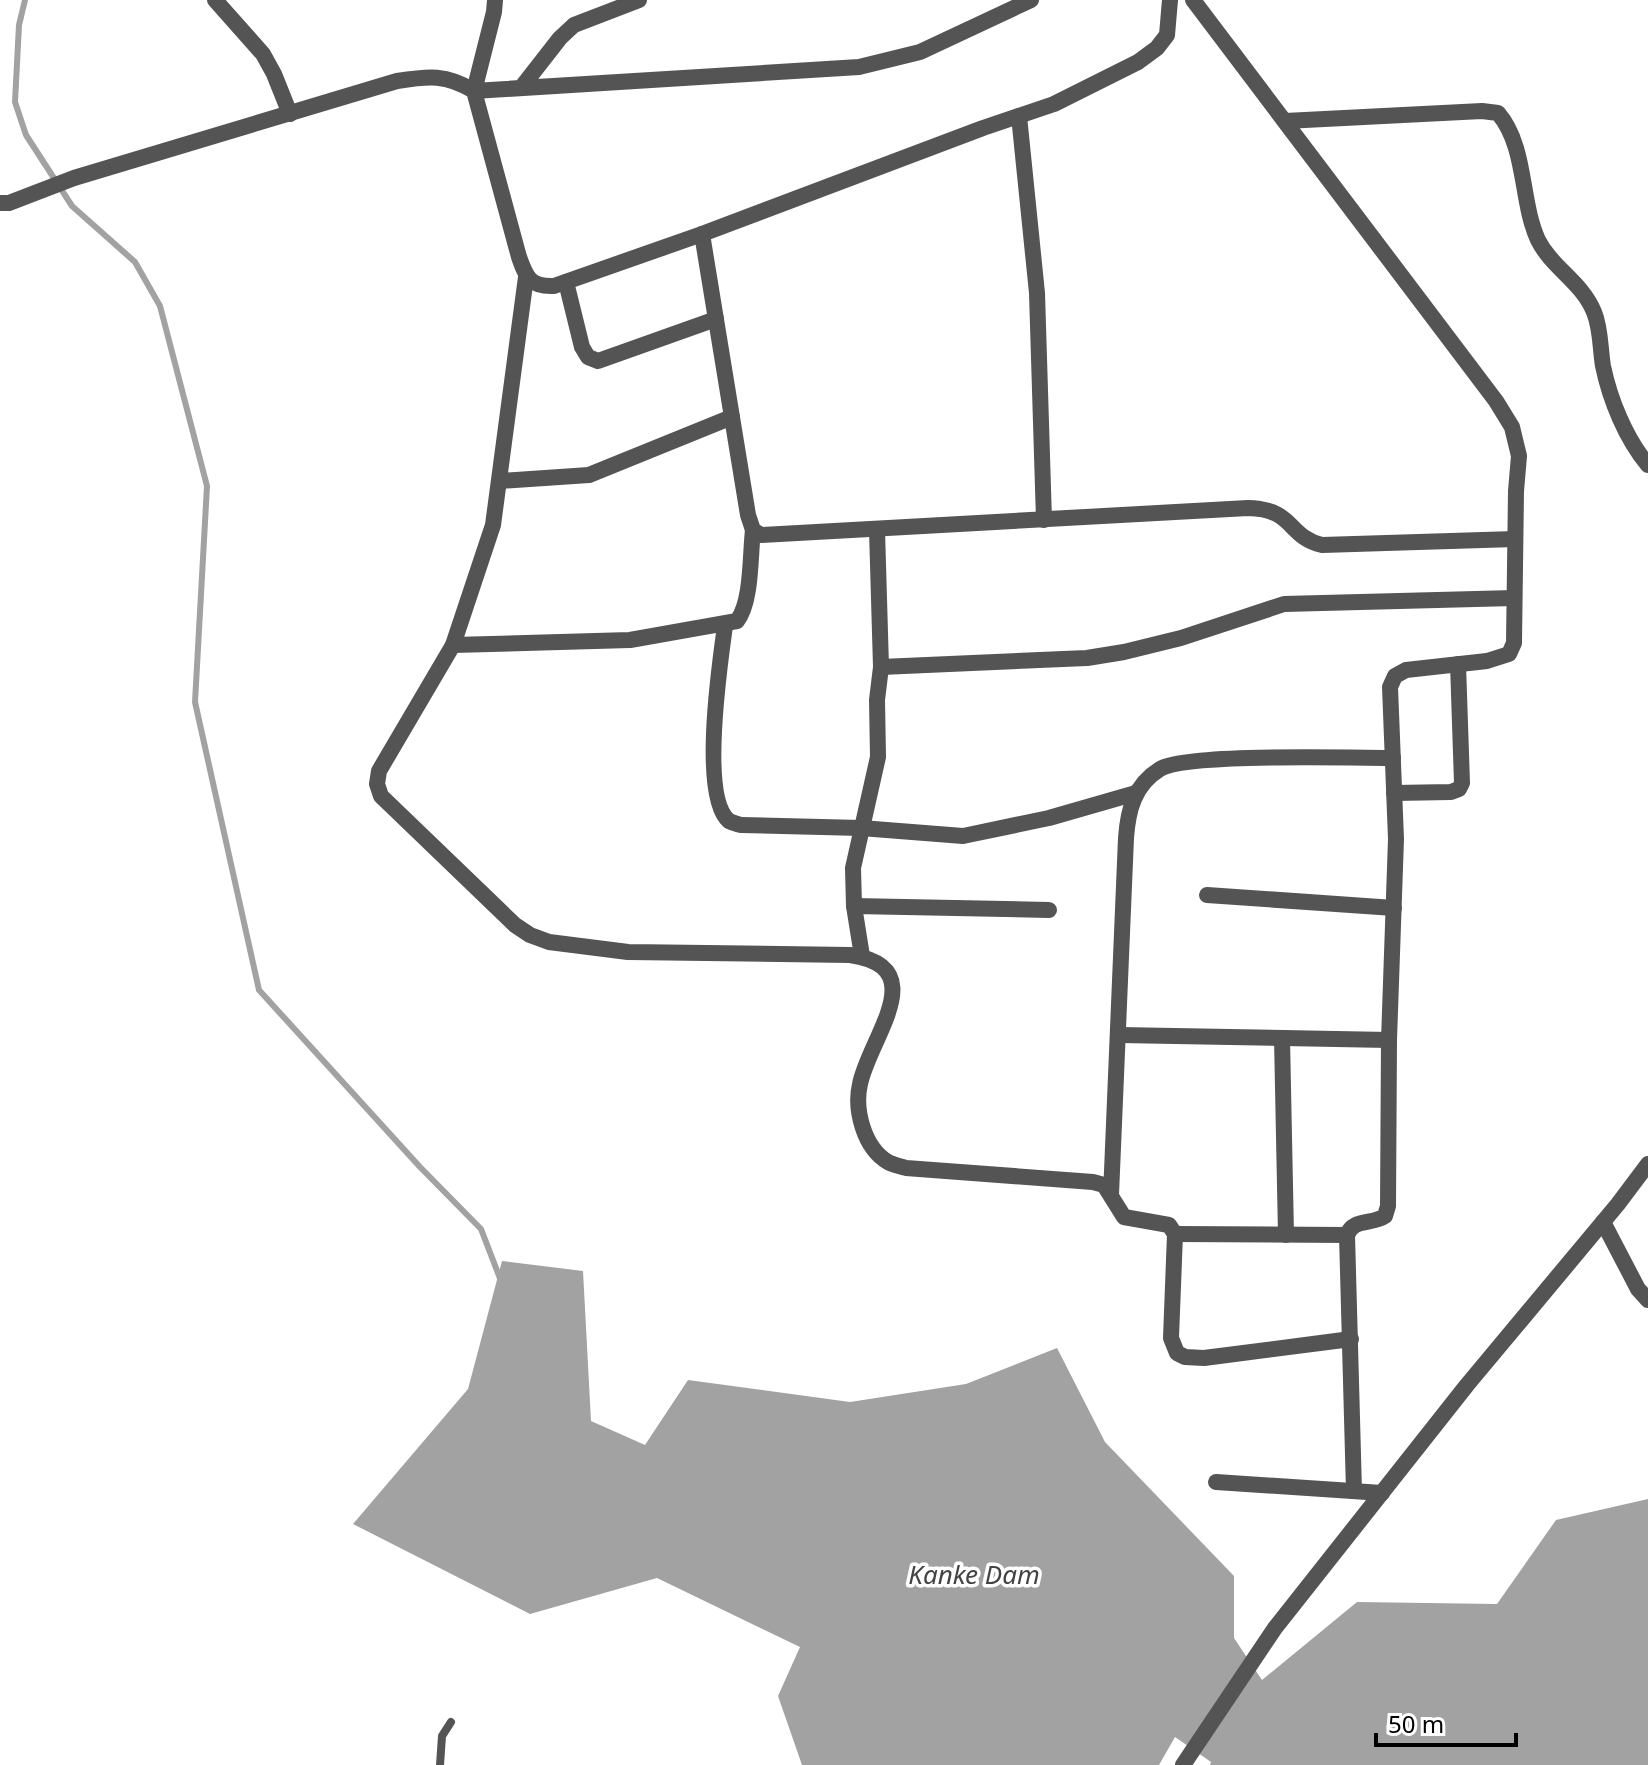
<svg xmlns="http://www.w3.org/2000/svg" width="1648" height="1765" font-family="'Noto Sans',sans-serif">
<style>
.water{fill:#a2a2a2}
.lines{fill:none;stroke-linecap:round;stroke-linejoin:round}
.stream{stroke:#a2a2a2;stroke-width:6}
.service{stroke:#545454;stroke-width:8}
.minor{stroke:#545454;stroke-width:16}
.labels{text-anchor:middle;stroke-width:7;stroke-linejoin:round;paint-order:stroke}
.water-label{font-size:26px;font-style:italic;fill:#434343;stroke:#fff}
</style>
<rect width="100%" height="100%" fill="#fff"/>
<polygon class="water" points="502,1261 583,1271 591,1421 645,1445 688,1380 850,1402 966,1384 1057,1348 1105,1442 1234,1576 1234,1638 1262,1680 1357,1602 1497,1604 1556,1520 1648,1499 1648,1765 1210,1765 1211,1762 1175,1737 1159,1765 802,1765 778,1696 800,1647 657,1578 530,1614 353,1524 468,1389"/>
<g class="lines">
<polyline class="stream" points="25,0 19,25 15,102 26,135 72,206 135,262 160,306 207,486 195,702 259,990 420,1167 481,1229 501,1281"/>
<polyline class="service" points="440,1765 442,1736 451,1722"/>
<g class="minor">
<polyline points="215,0 263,54 274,74 290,114"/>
<polyline points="495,0 494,12 474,91 859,67 920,52 1031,0"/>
<path d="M1193,0L1496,401L1512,427L1519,456L1516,491L1514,643L1509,654L1487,661L1406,670L1395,676L1390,687L1396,839L1389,1040L1388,1206L1385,1216C1372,1225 1353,1218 1347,1235L1354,1491"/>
<polyline points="521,88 560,38 574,25 639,0"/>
<polyline points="1019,116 1037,293 1044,520"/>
<path d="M1285,121L1482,111L1498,113C1527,147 1520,201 1538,240C1552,268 1582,282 1594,312C1601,329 1600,348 1603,366C1610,400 1626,439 1648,465"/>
<path d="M0,203H9L74,178L397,81C429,76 446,74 474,91L519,257C526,277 530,287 554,286L702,234L983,128L1054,104L1138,62L1157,48L1167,35L1170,0"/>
<path d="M702,234L748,515L753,530L761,535L1248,508C1295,509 1287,537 1322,545L1515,539"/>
<path d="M526,277L493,525L453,645L379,771L377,784L381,796L515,925L530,935L549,942L628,952L850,955C934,967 869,1038 860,1084C854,1110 864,1148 888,1162C893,1165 900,1166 906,1168L1093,1182L1104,1185L1124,1217L1169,1225L1175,1234L1171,1338L1177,1353L1185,1357L1204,1358L1351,1339"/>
<polyline points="566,282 582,347 588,357 598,361 716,319"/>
<polyline points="500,481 589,475 732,417"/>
<path d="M725,626C720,662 700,797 729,821C731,822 740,825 741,825L861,828L963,836L1049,818L1136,793"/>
<path d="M453,645L630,640L737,621C752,602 750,555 753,530"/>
<polyline points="881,667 1087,658 1124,652 1181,638 1284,604 1514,598"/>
<polyline points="1394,793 1451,792 1459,789 1462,783 1458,664"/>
<polyline points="1207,895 1394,908"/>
<polyline points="854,906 1049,910"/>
<polyline points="862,956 854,906 853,868 878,757 877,700 881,667 877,530"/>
<polyline points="1119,1035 1389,1040"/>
<polyline points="1282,1038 1286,1235"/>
<path d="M1111,1195L1126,838C1128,810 1134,785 1160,769C1186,753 1352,758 1393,758"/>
<polyline points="1603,1222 1638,1289 1648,1300"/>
<polyline points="1175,1234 1347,1235"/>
<polyline points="1216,1482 1382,1493"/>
<polyline points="1183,1765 1275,1628 1467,1385 1618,1204 1648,1164"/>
</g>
</g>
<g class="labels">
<g class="water-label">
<text x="974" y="1584">Kanke Dam</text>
</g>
</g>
<path d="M1376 1733v12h140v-12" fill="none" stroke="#000000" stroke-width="4"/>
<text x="1388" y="1733" font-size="24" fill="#000000" stroke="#ffffff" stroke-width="6" paint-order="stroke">50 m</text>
</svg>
